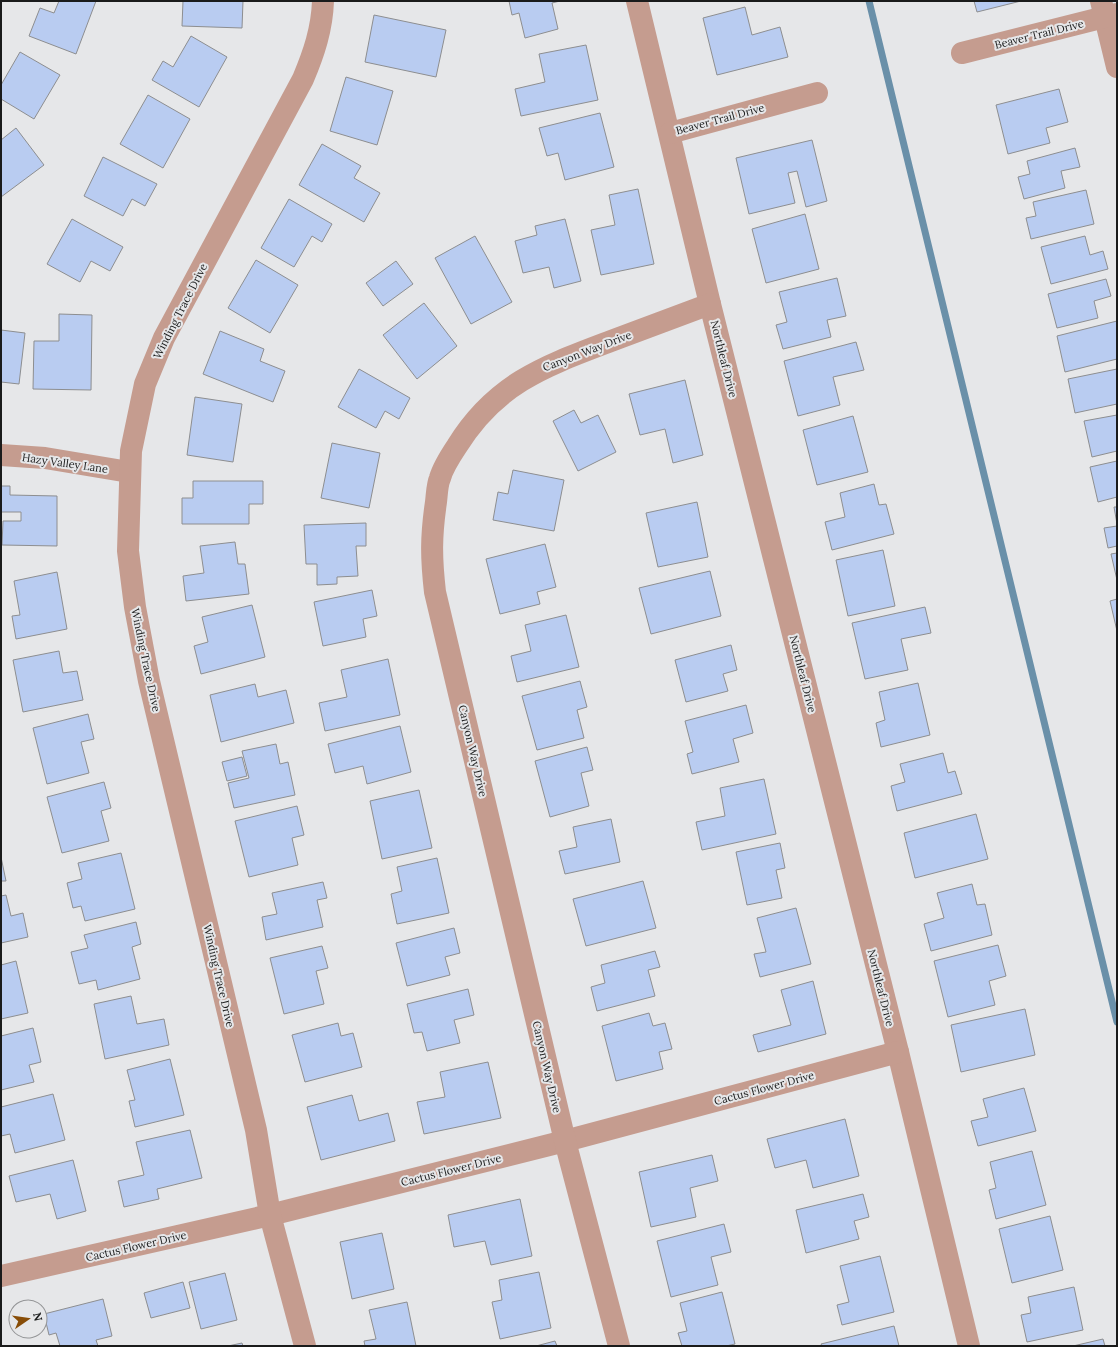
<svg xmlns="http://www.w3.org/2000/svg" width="1118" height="1347" font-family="Lora,serif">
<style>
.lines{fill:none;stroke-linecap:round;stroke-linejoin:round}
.stream{stroke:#6a90a9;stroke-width:7}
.building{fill:#b9ccf1;stroke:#8d8e90}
.minor{stroke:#c59c8f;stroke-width:22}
.labels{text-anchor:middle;stroke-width:4;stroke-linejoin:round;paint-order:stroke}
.street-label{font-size:11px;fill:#1a1b1b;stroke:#e6e7e9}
</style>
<rect width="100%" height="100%" fill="#e6e7e9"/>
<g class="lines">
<polyline class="stream" points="869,1 1117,1022"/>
</g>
<g class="building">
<polygon points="59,1 96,1 76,54 29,36 40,8 54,13"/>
<polygon points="183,1 243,1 242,28 182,26"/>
<polygon points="509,1 560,1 552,3 558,29 525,38 519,13 512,15"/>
<polygon points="974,1 1021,1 977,12"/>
<polygon points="745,7 752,35 780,27 788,57 717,75 703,18"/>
<polygon points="374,15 446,30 436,77 365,62"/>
<polygon points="191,36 227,57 199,107 152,80 163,61 173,67"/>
<polygon points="586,45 598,100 521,116 515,89 545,82 539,54"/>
<polygon points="20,52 60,75 34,119 1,99 1,85"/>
<polygon points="346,77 393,91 377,145 330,131"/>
<polygon points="1059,89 1068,122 1046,128 1050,143 1008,154 996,105"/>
<polygon points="148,95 190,119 163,168 120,144"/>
<polygon points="600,113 614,167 565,180 558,153 547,156 539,128"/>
<polygon points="16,128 44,165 1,197 1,140"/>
<polygon points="812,140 827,201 806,207 797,171 788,173 795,203 749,214 736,158"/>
<polygon points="322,144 361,166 354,178 380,193 364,222 299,185"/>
<polygon points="1075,148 1080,167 1061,171 1065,188 1024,199 1018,177 1030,174 1027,161"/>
<polygon points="103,157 157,184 145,206 132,199 123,216 84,196"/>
<polygon points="638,189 654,264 601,275 591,230 615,225 609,195"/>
<polygon points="1086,190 1094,224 1031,239 1026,218 1036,216 1033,202"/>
<polygon points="289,199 332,224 322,242 312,236 294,267 261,248"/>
<polygon points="805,214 819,269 766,283 752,229"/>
<polygon points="72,219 123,247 110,271 91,261 80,282 47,264"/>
<polygon points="565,219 581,281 554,288 549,267 523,273 515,241 537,235 535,226"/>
<polygon points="475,236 512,302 471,324 435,258"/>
<polygon points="1085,236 1090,255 1103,251 1108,269 1051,284 1041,247"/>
<polygon points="256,260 298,285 270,333 228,308"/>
<polygon points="396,261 413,284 383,306 366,283"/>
<polygon points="837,278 846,316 827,320 831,337 783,349 776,325 787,322 779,292"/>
<polygon points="1106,279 1111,296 1094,301 1098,318 1057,328 1048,294"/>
<polygon points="424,303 457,346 417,379 383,335"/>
<polygon points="59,314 92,315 91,390 33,389 34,341 59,341"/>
<polygon points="1117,321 1117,359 1065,372 1057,336"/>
<polygon points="1,330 25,333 19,384 1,382"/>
<polygon points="220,331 264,349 260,361 285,371 273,402 203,374"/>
<polygon points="856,342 864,370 833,377 840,405 798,416 784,361"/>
<polygon points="359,369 410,398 399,419 385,411 376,428 338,407"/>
<polygon points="1117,369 1117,404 1075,413 1068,379"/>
<polygon points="685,380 703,455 673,463 665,429 640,435 629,394"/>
<polygon points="195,397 242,404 233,462 187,455"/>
<polygon points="574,410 581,423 598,415 616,452 578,471 553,421"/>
<polygon points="1117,415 1117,451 1092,457 1084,421"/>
<polygon points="853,416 868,472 817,485 803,430"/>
<polygon points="332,443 380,453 369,508 321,498"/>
<polygon points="1117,461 1117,497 1098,502 1090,467"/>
<polygon points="513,470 564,480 554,531 493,520 498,492 508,494"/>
<polygon points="193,481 263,481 263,504 249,504 249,524 182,524 182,498 193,498"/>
<polygon points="874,484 879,505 886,504 894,534 832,550 825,522 845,517 840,493"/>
<polygon points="1,486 10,486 10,495 57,496 57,546 2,545 3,521 21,521 21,512 1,512"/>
<polygon points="697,502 708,557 658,567 646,513"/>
<polygon points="1114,507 1117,507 1117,524"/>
<polygon points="366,523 366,546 356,546 358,576 337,577 337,584 317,585 317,564 306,564 304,525"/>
<polygon points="1117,526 1117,546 1108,548 1104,528"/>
<polygon points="235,542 238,564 245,564 249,594 186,601 183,576 204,573 200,546"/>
<polygon points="545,544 556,587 537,592 540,604 500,614 486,559"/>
<polygon points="883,550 895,606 848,616 836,560"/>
<polygon points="1117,553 1117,580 1111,554"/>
<polygon points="710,571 721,616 651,634 639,588"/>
<polygon points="57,572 67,629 16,639 12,616 20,615 14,581"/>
<polygon points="372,590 377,616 363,619 366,637 323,646 314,602"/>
<polygon points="1117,599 1117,631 1110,601"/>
<polygon points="252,605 265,657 201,674 194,646 208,642 202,617"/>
<polygon points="925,607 931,633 901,639 908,670 865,679 852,623"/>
<polygon points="566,615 579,667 517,682 511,656 531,651 525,625"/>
<polygon points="731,645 737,670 723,674 728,691 686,702 675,660"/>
<polygon points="59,651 63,673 77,671 83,700 23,712 13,660"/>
<polygon points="388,659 400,715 325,731 319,703 347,697 341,670"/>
<polygon points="580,681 587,707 577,710 584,738 537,750 522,696"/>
<polygon points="918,683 930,735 881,747 876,723 885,720 879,692"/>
<polygon points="255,684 258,697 286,690 294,723 221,742 210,695"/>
<polygon points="746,705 753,733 733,739 739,762 692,774 687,754 693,752 685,721"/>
<polygon points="88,714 94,739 81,742 89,773 47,784 33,728"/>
<polygon points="400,726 411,772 367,784 363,766 335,773 328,744"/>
<polygon points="276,744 280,764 288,762 295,795 234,808 228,783 249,778 242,751"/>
<polygon points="587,747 593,770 581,773 589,806 550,817 535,761"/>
<polygon points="943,753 948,773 955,771 962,794 897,811 891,786 905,782 900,764"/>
<polygon points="242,757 247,776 227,781 222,762"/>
<polygon points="764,779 776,834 702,850 696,822 725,816 720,788"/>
<polygon points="104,782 111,808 101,811 109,841 62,853 47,797"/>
<polygon points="419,790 432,848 382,859 370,801"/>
<polygon points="297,806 304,835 292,838 298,865 249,877 235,821"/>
<polygon points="976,814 988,859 915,878 904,833"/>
<polygon points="611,819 620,862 565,874 559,851 577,847 573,827"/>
<polygon points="780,843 785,868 776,870 782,898 747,905 736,852"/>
<polygon points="121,853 135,909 85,921 81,906 73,908 67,883 82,879 78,863"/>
<polygon points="1,857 6,881 1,881"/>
<polygon points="437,858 449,913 397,924 391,894 402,891 397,867"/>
<polygon points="643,881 656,928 586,946 573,899"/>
<polygon points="323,882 327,898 317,900 323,927 266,940 262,917 277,914 272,893"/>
<polygon points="972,884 977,905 985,904 992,935 931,951 924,924 944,918 937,893"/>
<polygon points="6,895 11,916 23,913 28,937 1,943 1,896"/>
<polygon points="796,908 811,964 760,977 754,954 766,952 757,918"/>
<polygon points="136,922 141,944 132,947 140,979 98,990 96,980 79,984 71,952 88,948 84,935"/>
<polygon points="454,928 460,953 445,957 450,975 407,986 396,943"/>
<polygon points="998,945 1006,976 989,981 995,1005 948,1017 934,961"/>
<polygon points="322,946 328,968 316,971 324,1004 284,1014 270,958"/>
<polygon points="655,951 660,967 648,970 655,996 597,1011 591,987 605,983 601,965"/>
<polygon points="16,961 28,1013 1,1019 1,965"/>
<polygon points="813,981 826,1034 758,1052 753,1035 791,1025 781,990"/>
<polygon points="468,989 474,1015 454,1020 460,1043 427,1051 422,1032 414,1033 407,1004"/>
<polygon points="131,996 137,1024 164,1019 169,1045 105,1059 94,1004"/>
<polygon points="1025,1009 1035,1055 961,1072 951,1025"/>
<polygon points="649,1013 653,1026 665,1023 672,1049 659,1052 663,1069 616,1081 602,1026"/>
<polygon points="338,1023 341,1036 353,1033 362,1067 305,1082 292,1035"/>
<polygon points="33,1028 41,1062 29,1065 34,1082 1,1090 1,1036"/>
<polygon points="170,1059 184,1115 135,1127 129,1101 135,1100 127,1070"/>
<polygon points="488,1062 501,1118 424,1134 417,1102 445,1097 440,1072"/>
<polygon points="1024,1088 1036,1131 978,1146 971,1121 988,1117 983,1099"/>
<polygon points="53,1094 65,1140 15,1153 10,1134 1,1136 1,1107"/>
<polygon points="352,1095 359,1121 388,1113 395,1141 321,1160 307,1107"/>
<polygon points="845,1119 859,1176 813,1188 806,1160 775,1168 767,1139"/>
<polygon points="190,1130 202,1178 157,1189 159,1199 124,1207 118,1181 144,1175 136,1142"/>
<polygon points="1032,1151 1046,1205 996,1219 989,1190 996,1188 990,1162"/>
<polygon points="712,1155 718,1181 690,1188 696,1217 651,1227 639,1172"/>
<polygon points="73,1160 86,1211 57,1219 50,1194 16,1202 9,1176"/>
<polygon points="863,1194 869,1217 854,1221 859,1239 806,1253 796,1210"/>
<polygon points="520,1199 532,1256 491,1265 485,1241 454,1247 448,1215"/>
<polygon points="1050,1216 1063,1270 1012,1283 999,1229"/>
<polygon points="724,1224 731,1252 711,1257 718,1285 671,1297 657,1241"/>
<polygon points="382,1233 394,1289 352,1299 340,1242"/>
<polygon points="880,1256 894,1312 842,1325 837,1305 849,1302 840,1266"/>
<polygon points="539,1272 551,1328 500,1339 492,1302 502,1300 499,1280"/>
<polygon points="225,1273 237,1320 201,1329 189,1282"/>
<polygon points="183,1282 190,1308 151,1318 144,1293"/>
<polygon points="1074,1287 1083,1330 1027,1342 1021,1315 1031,1313 1028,1297"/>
<polygon points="722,1292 735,1344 726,1346 682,1346 678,1333 687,1331 680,1303"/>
<polygon points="103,1299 112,1336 96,1340 98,1346 60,1346 56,1333 49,1335 44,1314"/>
<polygon points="407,1302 416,1346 365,1346 364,1341 376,1339 369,1310"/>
<polygon points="894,1326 899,1346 822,1346 821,1344"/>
<polygon points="1103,1339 1105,1346 1073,1346"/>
<polygon points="555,1341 557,1346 536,1346"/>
<polygon points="242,1343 243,1346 228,1346"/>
</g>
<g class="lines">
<g class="minor">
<polyline points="637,1 710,304 898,1052 969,1346"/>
<polyline points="1101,1 1117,67"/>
<polyline points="962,53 1117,14"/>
<polyline points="670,133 817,93"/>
<polyline points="1,455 45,458 129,472"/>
<polyline points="1,1276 270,1215 565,1141 898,1052"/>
<path d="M305,1346L270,1215L256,1130L149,681L135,607L128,551L131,451L145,384L164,338L303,79C314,53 322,29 323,1"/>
<path d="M619,1346L565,1141L435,592C431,557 431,536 436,502C437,494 437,485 440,478C443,467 451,455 457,446C496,383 545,366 611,341C644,329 677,316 710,304"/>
</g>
</g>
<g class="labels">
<g class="street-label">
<text transform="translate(1039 34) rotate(-14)" y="4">Beaver Trail Drive</text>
<text transform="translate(720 119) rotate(-15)" y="4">Beaver Trail Drive</text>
<text transform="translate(180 311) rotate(-63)" y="4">Winding Trace Drive</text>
<text transform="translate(587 351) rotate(-21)" y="4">Canyon Way Drive</text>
<text transform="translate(724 359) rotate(76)" y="4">Northleaf Drive</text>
<text transform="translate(65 463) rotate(8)" y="4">Hazy Valley Lane</text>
<text transform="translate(146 660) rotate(78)" y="4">Winding Trace Drive</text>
<text transform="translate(803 674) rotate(76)" y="4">Northleaf Drive</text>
<text transform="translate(473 751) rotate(77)" y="4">Canyon Way Drive</text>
<text transform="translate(219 976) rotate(77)" y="4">Winding Trace Drive</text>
<text transform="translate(881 988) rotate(76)" y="4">Northleaf Drive</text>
<text transform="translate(547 1067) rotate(77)" y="4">Canyon Way Drive</text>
<text transform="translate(764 1088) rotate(-15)" y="4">Cactus Flower Drive</text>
<text transform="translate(451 1170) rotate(-14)" y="4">Cactus Flower Drive</text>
<text transform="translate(136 1246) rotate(-13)" y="4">Cactus Flower Drive</text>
</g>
</g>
<rect width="1118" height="1347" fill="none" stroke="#1a1b1b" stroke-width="4"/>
<g transform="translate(28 1319) rotate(77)"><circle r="19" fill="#e6e7e9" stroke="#949597"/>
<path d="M0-3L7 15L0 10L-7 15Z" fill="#884d07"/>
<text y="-6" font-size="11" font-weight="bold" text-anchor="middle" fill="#1a1b1b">N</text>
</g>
</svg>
